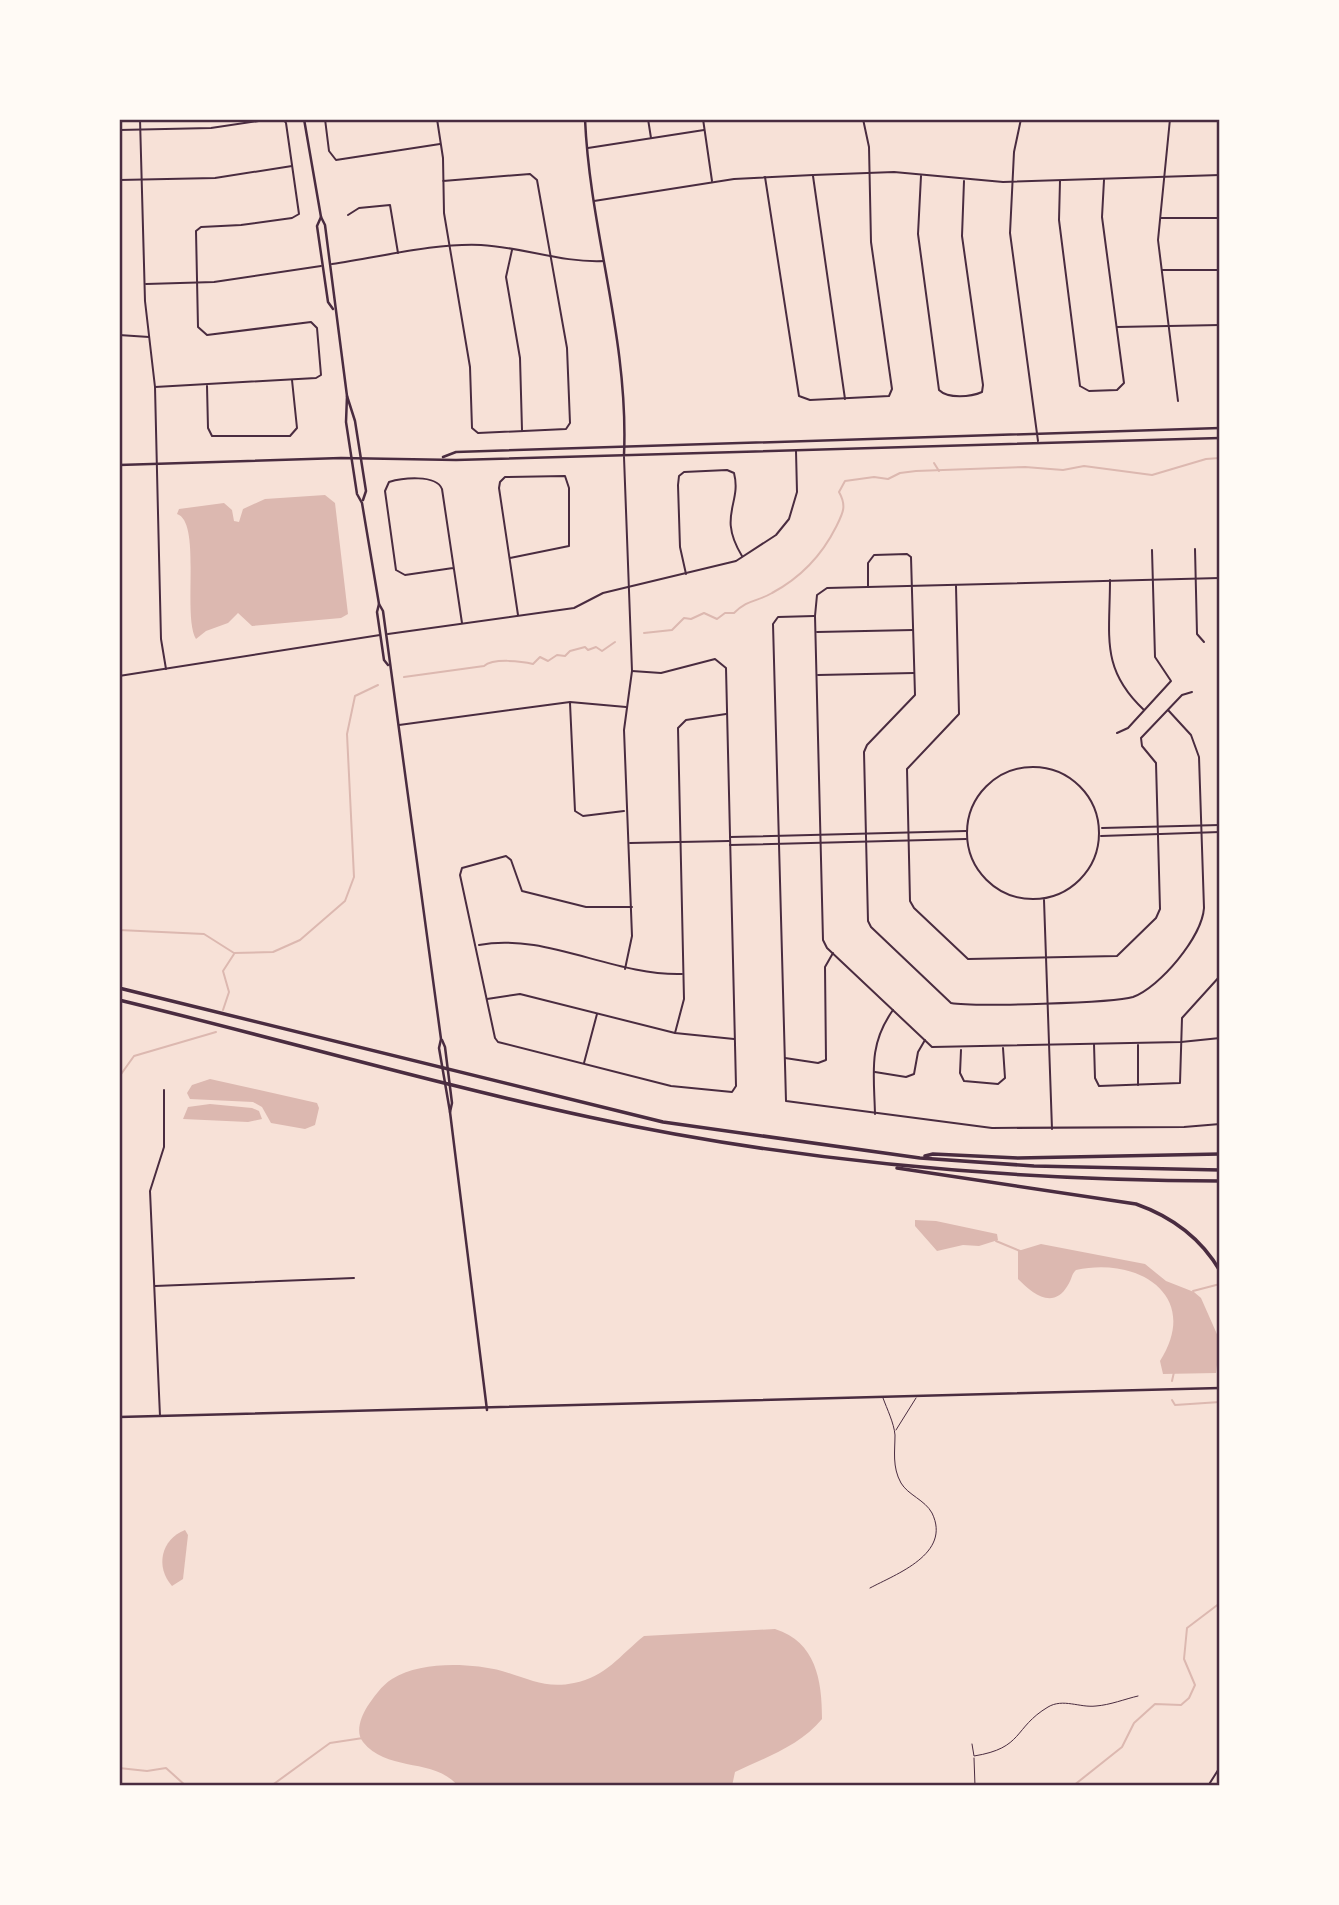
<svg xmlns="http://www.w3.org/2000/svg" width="1339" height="1905" font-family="'Source Sans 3',sans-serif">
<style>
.water{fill:#dcb8b0}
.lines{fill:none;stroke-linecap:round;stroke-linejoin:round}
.stream{stroke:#dcb8b0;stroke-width:2}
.service{stroke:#4a2c40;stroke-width:1}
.minor{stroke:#4a2c40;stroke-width:2}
.tertiary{stroke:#4a2c40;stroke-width:2.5}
.secondary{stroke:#4a2c40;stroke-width:2.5}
.motorway{stroke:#4a2c40;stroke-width:3.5}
.neatline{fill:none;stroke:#4a2c40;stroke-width:2.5}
</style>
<rect width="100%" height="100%" fill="#f7e1d7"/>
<g class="water">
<path d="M325,495L335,503L348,614L341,618L252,626L238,613L228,623L206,631L196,639C182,616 202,522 177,514L179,509L224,503L232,510L234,521L239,522L243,509L265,499Z"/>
<polygon points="210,1079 317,1103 319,1108 315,1125 305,1129 271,1123 262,1107 253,1102 190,1099 187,1093 192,1085"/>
<polygon points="210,1104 252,1108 259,1111 262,1119 248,1122 183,1119 188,1107"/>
<polygon points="915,1220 936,1221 997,1234 998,1240 979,1246 963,1245 937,1251 915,1226"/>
<path d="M1041,1244L1145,1264L1166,1281L1194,1292L1201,1298L1220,1341L1216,1373L1163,1374L1160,1361C1202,1295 1137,1256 1076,1270C1071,1275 1072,1279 1068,1285C1053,1311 1032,1293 1018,1279V1251Z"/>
<path d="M185,1530L188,1535L183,1579L172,1586C155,1567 161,1539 185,1530Z"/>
<path d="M775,1629C816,1642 822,1680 822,1719C800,1746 766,1757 735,1772L732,1786H458C434,1757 388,1773 363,1742C355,1732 361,1717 367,1707C373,1698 382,1685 392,1679C421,1661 470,1663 502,1671C529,1679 546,1689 574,1683C606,1677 620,1655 644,1636Z"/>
</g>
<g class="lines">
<g class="stream">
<polyline points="934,463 939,471"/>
<path d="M644,633L672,630L684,618L691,619L704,613L717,619L725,613H734C748,599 757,602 772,593C800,578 822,555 836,527C843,513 847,506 839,492L845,481L874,477L888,479L900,473L916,471L1025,467L1063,470L1084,466L1152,475L1206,459L1220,458"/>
<path d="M404,677L484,666C493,658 522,661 533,664L540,657L548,661L557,655L565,656L570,651L585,647L588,650L596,647L602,651L615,642"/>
<polyline points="119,930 204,934 234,953 273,952 300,940 345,901 354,877 347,734 355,696 378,685"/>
<polyline points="223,1010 229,992 223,971 234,954"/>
<polyline points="119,1077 134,1056 216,1032"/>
<polyline points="996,1241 1020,1251"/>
<polyline points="1193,1291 1220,1284"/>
<polyline points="1172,1381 1174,1372"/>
<polyline points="1172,1400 1175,1405 1220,1402"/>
<polyline points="119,1768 147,1771 166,1768 186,1786"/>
<polyline points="271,1786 330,1743 363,1738"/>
<polyline points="1073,1786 1122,1747 1134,1723 1155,1704 1181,1705 1189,1698 1195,1685 1184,1659 1187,1628 1220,1603"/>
</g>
<g class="service">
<polyline points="896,1430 916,1398"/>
<path d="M870,1588C896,1574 952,1554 932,1513C925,1500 908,1495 901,1483C892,1467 895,1451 895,1435C894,1423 887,1409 883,1398"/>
<path d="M972,1744L974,1756C1024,1748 1013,1728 1048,1707C1063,1698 1080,1708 1096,1706C1110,1705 1125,1699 1138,1696"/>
<polyline points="974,1758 975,1786"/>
</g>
<g class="minor">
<polyline points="140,119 145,301 155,387 161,639 166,669"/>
<polyline points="325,119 329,151 336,160 440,144"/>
<polyline points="437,119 443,158 444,213 470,367 472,428 478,433 566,429 570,423 567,348 537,180 530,174 443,181"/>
<polyline points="648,119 651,138"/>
<polyline points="703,119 712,181"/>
<polyline points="1021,119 1014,152 1010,233 1038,441"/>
<polyline points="1170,119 1158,240 1178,401"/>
<polyline points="1192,119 1220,121"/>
<polyline points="1020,121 1103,119"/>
<polyline points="119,130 211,128 272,119"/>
<polyline points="588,148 704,130"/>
<polyline points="813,176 845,399"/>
<path d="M921,176L918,234L939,390C948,399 971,397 982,392L983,385L962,236L964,181"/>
<polyline points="765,177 799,396 810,400 889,396 892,389 871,242 869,147 863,119"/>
<polyline points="119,180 215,178 292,166"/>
<polyline points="1060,181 1059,220 1080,386 1089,391 1117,390 1124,383 1102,217 1104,180"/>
<polyline points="594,201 734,179 813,175 894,172 1003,182 1220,175"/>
<polyline points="348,215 359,208 390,205 398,253"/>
<polyline points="1161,218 1220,218"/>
<polyline points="512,250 506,277 520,358 522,430"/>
<path d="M332,264C381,257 433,243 481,245C523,247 561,263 604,261"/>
<polyline points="1162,270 1220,270"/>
<polyline points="146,284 214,282 321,266"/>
<polyline points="1117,327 1220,325"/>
<polyline points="119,335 149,337"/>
<polyline points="207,386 208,428 212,436 290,436 297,428 292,380"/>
<polyline points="155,387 316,378 321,375 317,328 311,322 207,335 198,327 196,231 201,227 241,225 292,218 299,214 286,123 283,119"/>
<polyline points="624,457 632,671 624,730 632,936 625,969"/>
<polyline points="1195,549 1197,634 1204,642"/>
<polyline points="510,558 569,546 569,488 565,476 505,477 500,482 499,488 518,615"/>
<path d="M453,568L405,575L396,570L385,491L389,482C402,478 436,474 442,489L462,623"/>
<path d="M686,574L680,547L678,485L679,476L684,472L727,470L734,473C742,504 717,515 742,556"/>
<polyline points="1220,578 827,588 817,595 815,616 823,940 827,948 932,1047 1181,1042 1220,1038"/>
<path d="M1110,580C1110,636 1100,669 1144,710"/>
<polyline points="956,586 959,714 907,769 910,901 914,908 968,959 1117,956 1156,918 1160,909 1156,763 1142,746 1141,738 1182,695 1192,692"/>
<path d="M868,587V563L874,555L907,554L911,557L915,695L867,745L864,752L868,921L871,927L951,1003C973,1007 1114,1003 1133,997C1160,987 1202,937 1204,908L1199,757L1191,735L1168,710"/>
<polyline points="814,616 778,617 773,624 786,1101 992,1128 1184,1127 1220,1124"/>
<polyline points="817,632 913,630"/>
<polyline points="388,634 574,608 603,593 736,561 776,535 789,519 797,492 796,451"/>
<polyline points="632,671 661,673 715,659 726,668 736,1086 732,1092 671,1086 498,1042 495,1038 460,875 462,868 506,856 511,860 522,891 586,907 632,907"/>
<polyline points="818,675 914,673"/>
<polyline points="119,676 380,635"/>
<polyline points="570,703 575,811 583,816 624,811"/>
<polyline points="399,725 570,702 626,707"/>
<polyline points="1117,733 1128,728 1171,681 1155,657 1152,550"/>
<circle cx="1033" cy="833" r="66"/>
<polyline points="1102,828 1220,825"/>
<polyline points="1101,836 1220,832"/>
<polyline points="730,837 966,831"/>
<polyline points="630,843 729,841"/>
<polyline points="730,845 966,839"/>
<polyline points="1044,900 1052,1129"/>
<path d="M479,945C545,932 613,976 682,974"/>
<polyline points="487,999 520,994 675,1033 734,1039"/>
<polyline points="675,1033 684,999 678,728 686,720 726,714"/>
<polyline points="1094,1044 1095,1078 1099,1086 1180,1083 1182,1018 1220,976"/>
<polyline points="1138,1045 1138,1085"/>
<polyline points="961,1050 960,1073 964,1081 998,1084 1005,1078 1003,1048"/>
<polyline points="785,1058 818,1063 826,1060 825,967 833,953"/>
<polyline points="584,1063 597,1014"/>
<polyline points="875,1072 906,1077 914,1074 918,1052 925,1040"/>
<path d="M875,1114C874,1073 868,1045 893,1010"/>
<polyline points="155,1286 354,1278"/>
<polyline points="160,1416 150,1191 164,1147 164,1090"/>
<polyline points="1208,1786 1220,1767"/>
</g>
<g class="tertiary">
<path d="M585,119C590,233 629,338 624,455"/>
<polyline points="119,1417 1220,1388"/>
</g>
<g class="secondary">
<polyline points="304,119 321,217 325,225 347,396 355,421 366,491 363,500"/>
<polyline points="321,217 317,226 328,302 333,309"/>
<polyline points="347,396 346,422 357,494 362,503 379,604 383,611 441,1039 439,1048 450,1112 487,1410"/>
<polyline points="443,457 456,452 1220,428"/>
<polyline points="119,465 341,458 456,460 1220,438"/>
<polyline points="379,604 377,612 384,660 388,665"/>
<polyline points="442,1040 445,1047 452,1103 450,1112"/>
</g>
<g class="motorway">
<polyline points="119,988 663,1122 920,1158 1034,1166 1220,1170"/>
<path d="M119,1000C276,1038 431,1083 589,1117C796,1162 1008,1180 1220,1181"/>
<polyline points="925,1156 933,1154 1018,1158 1220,1154"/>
<path d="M897,1168L1136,1204C1170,1216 1201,1238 1220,1271"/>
</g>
</g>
<rect width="1339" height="1905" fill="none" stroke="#fffaf5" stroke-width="242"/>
<rect x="121" y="121" width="1097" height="1663" class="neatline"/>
</svg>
